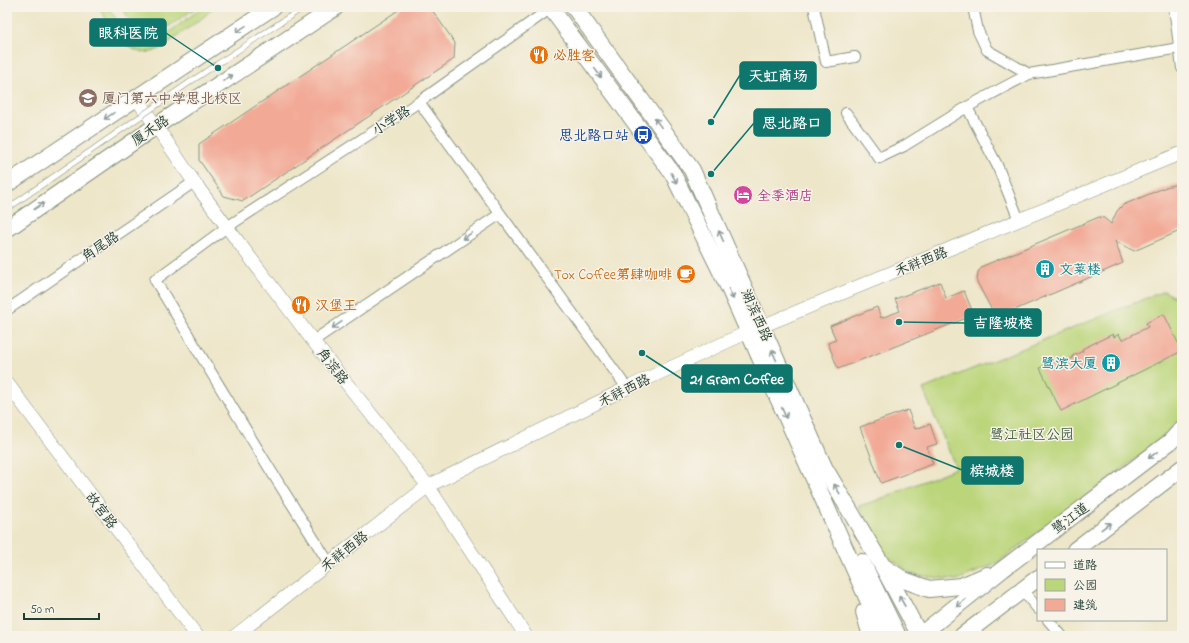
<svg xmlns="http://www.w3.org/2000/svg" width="1189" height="643" font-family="'Indie Flower','LXGW WenKai TC',sans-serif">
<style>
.green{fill:#bbd57a;stroke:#6d8957}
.building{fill:#f2a995}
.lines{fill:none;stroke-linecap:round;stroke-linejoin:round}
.minor-casing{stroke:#86927e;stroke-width:12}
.tertiary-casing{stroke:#86927e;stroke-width:14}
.primary-casing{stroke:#86927e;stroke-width:18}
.minor{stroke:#fff;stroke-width:10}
.tertiary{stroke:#fff;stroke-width:13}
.primary{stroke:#fff;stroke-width:16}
.service-bridge-casing{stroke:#86927e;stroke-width:6;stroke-linecap:butt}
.service-bridge{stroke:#fff;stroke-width:5}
.oneway{stroke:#8f9e9a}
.labels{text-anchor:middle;stroke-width:3;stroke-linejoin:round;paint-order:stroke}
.food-label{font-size:14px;fill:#c56008;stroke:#f7f3e8;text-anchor:start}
.education-label{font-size:14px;fill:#785e54;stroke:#f7f3e8;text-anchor:start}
.street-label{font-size:14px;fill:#1f3d34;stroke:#f7f3e8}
.transit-label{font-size:14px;fill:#164399;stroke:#f7f3e8;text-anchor:end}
.hotel-label{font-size:14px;fill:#b23c85;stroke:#f7f3e8;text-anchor:start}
.culture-label{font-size:14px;fill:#0d838f;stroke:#f7f3e8;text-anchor:start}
.park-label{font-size:14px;fill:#3e5b42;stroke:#f7f3e8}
.leader{fill:none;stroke:#0f766e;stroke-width:1.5}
.callout-dot{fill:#0f766e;stroke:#f7f3e8;stroke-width:1.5}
.callout{fill:#0f766e;stroke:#0f766e;stroke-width:1.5}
.callout-label{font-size:15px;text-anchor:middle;font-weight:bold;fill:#fff}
</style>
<rect width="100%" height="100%" fill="#f7f3e8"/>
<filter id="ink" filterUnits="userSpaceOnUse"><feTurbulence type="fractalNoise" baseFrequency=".025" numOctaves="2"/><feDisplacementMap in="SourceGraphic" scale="8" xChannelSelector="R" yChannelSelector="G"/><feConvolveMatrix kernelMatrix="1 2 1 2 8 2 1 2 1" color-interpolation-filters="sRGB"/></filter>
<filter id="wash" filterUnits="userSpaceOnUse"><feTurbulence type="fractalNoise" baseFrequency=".012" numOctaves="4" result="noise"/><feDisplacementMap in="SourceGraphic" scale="16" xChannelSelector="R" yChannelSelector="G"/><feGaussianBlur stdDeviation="0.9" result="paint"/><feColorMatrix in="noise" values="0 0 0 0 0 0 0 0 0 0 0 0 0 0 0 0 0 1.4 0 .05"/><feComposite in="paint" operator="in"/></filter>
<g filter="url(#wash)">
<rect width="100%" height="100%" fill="#ede6c9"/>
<g class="green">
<path d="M98,7H108C121,25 133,53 160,39L203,7H214L205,16L161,48C131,66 113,27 98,7Z"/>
<polygon points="121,7 197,7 146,42"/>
<polygon points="1164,291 1182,301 1182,417 1158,442 996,564 957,580 914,575 884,554 859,506 875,501 956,468 923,389"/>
</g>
<g id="blocks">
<g class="building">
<polygon points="403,7 430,7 455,43 454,59 243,201 224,196 199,160 199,144"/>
<polygon points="1182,183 1182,230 1134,251 1115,241 1123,263 996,318 977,282 978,272 983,266 1099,217 1104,218 1111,224 1117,211 1123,205 1166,187"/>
<polygon points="940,282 946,298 964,291 974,315 838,369 828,343 836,340 830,326 877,307 881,318 900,311 895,299"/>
<polygon points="1164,314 1182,351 1061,411 1040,368 1056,361 1059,365 1073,358 1072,356 1083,351 1082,349 1113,334 1114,337 1119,334 1122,340 1148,327 1146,323"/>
<polygon points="908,410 915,429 930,424 937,444 927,447 933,464 881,483 860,427"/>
</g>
</g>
</g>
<g filter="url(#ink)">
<use href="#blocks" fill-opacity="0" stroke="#86927e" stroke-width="1"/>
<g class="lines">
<g class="minor-casing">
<g id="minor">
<polyline points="814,7 826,62 855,57"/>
<polyline points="973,7 978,31 987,50 1029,74 1179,48"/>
<polyline points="1174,7 1182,68"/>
<polyline points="419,102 627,388"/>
<polyline points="967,107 997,165 1019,220"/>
<polyline points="846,113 879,158 904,146 967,107 1029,74"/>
<polyline points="7,310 194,182"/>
<polyline points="313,341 500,214"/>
<polyline points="329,563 271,471 155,280 227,227 419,102 551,8"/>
<polyline points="1022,590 1038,609"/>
<polyline points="1048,620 1062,636"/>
</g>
</g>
<g class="tertiary-casing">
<g id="tertiary">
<polyline points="136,98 156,126 194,182 227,227 313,341 428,486 526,636"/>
<polyline points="7,383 197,636"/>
<polyline points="235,636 428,486 627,388 748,332 1179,154 1182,154"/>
</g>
</g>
<g class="primary-casing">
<g id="primary">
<polyline points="550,7 673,174 729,288 884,636"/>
<polyline points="574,7 692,170 824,467 882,565 920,636"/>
<polyline points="7,184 273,7"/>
<polyline points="7,229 156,126 336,7"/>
<polyline points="1075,550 1182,468"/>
<polyline points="862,562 898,636"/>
<polyline points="884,567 904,580 929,589 961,586 987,575"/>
<polyline points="864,612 871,636"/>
<polyline points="919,636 1003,569 1171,441 1182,429"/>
<polyline points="962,636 1038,578"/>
</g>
</g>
<use href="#minor" class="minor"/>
<use href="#tertiary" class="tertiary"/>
<use href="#primary" class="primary"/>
<g class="service-bridge-casing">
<polyline id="service-bridge" points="7,209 193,80 304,7"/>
</g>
<use href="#service-bridge" class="service-bridge"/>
</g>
<defs><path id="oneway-shaft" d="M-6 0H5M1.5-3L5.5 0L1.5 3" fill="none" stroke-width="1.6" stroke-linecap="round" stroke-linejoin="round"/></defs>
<g class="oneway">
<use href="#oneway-shaft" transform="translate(241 29) rotate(146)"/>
<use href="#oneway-shaft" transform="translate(598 73) rotate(54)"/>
<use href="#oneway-shaft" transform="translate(228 78) rotate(-33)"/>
<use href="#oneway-shaft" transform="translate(109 116) rotate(146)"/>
<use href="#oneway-shaft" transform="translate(658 123) rotate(-126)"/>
<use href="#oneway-shaft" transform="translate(674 178) rotate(61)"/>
<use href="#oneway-shaft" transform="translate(39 206) rotate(-35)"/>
<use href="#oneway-shaft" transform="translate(467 236) rotate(146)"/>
<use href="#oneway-shaft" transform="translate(721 236) rotate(-114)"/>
<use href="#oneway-shaft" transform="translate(731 294) rotate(66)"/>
<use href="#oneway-shaft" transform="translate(337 325) rotate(146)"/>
<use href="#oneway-shaft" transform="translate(774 355) rotate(-114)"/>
<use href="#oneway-shaft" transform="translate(784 413) rotate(66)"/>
<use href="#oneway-shaft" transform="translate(1153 455) rotate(143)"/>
<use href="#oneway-shaft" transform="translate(837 489) rotate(-121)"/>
<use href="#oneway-shaft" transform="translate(1106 526) rotate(-37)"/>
<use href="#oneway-shaft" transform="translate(902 601) rotate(-119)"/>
<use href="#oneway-shaft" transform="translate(961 603) rotate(142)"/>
</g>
</g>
<defs>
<g id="restaurant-disc" transform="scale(1)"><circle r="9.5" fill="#e8710a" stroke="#f7f3e8"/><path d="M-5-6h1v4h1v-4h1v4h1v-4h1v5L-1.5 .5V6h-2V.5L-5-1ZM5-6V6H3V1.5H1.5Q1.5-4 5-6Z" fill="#fff"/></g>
<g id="school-disc" transform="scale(1)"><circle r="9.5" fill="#8d6e63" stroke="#f7f3e8"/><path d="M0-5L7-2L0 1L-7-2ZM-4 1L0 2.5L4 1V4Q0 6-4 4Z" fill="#fff"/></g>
<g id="bus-disc" transform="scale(1)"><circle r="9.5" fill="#1a4fb4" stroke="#f7f3e8"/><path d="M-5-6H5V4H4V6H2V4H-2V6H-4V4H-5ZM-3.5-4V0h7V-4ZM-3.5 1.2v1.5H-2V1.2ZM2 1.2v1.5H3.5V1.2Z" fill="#fff"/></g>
<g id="hotel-disc" transform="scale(1)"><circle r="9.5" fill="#d1479c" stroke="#f7f3e8"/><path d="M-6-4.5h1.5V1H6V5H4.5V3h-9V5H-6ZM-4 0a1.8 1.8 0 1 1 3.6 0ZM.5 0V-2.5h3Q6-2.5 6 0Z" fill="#fff"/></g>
<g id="building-disc" transform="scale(1)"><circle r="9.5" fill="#0f9aa8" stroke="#f7f3e8"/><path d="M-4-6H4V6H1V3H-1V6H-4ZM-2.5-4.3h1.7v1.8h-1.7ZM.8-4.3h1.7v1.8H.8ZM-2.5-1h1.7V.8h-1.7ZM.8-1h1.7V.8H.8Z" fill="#fff"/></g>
<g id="cafe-disc" transform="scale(1)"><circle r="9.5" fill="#e8710a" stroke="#f7f3e8"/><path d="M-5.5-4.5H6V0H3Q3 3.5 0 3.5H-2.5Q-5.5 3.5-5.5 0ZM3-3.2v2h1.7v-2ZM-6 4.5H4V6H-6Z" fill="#fff"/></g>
</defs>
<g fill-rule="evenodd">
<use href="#restaurant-disc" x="539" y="55"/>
<use href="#school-disc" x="88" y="98"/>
<use href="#bus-disc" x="643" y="135"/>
<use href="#hotel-disc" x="743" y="195"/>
<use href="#building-disc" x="1045" y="269"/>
<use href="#cafe-disc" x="686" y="274"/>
<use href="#restaurant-disc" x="301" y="305"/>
<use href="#building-disc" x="1111" y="363"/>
</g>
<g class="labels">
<g class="food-label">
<text x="553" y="60">必胜客</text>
<text x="672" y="279" text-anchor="end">Tox Coffee第肆咖啡</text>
<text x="315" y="310">汉堡王</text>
</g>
<g class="education-label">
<text x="102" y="103">厦门第六中学思北校区</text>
</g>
<g class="street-label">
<text transform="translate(391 120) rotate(-33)" y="5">小学路</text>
<text transform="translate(150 130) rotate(-34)" y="5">厦禾路</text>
<text transform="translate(100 246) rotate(-34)" y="5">角尾路</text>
<text transform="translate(921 261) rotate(-22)" y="5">禾祥西路</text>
<text transform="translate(757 315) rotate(66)" y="5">湖滨西路</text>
<text transform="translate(333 366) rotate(52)" y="5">角滨路</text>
<text transform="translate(624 390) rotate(-26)" y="5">禾祥西路</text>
<text transform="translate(102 510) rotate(53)" y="5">故宫路</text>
<text transform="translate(1070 518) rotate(-37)" y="5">鹭江道</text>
<text transform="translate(344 551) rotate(-38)" y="5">禾祥西路</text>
</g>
<g class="transit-label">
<text x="629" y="140">思北路口站</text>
</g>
<g class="hotel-label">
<text x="757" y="200">全季酒店</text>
</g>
<g class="culture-label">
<text x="1059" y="274">文莱楼</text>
<text x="1097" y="368" text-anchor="end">鹭滨大厦</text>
</g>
<g class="park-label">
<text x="1032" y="439">鹭江社区公园</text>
</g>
</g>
<path class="leader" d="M218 68L166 33M711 122L740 75M711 174L754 123M899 322L965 323M642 353L682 379M899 445L962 470"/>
<g class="callout-dot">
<circle cx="218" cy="68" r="4"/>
<circle cx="711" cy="122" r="4"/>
<circle cx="711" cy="174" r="4"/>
<circle cx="899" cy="322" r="4"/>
<circle cx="642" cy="353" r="4"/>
<circle cx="899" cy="445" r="4"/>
</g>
<g class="callout">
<rect x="90" y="19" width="76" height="27" rx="4"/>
<rect x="740" y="62" width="76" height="27" rx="4"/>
<rect x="754" y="109" width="76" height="27" rx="4"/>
<rect x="965" y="309" width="76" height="27" rx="4"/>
<rect x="682" y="365" width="110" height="27" rx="4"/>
<rect x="962" y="457" width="61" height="27" rx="4"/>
</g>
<g class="callout-label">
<text x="128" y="38">眼科医院</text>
<text x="778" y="81">天虹商场</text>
<text x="792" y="128">思北路口</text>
<text x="1003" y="328">吉隆坡楼</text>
<text x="737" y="384">21 Gram Coffee</text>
<text x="992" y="476">槟城楼</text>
</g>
<rect width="1189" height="643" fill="none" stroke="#f7f3e8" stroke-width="24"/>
<rect x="1037" y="549" width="130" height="72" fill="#f7f3e8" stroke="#a1aaa0"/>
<rect x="1045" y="562" width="20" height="6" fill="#ffffff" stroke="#a1aaa0"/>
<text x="1073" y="569" font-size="12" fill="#1f3d34">道路</text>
<rect x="1045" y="579" width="20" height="12" fill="#bbd57a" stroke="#a1aaa0"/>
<text x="1073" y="589" font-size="12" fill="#1f3d34">公园</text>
<rect x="1045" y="599" width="20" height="12" fill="#f2a995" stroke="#a1aaa0"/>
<text x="1073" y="609" font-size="12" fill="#1f3d34">建筑</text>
<path d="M24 613v6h75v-6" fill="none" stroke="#1f3d34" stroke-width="2"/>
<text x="30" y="613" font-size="12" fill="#1f3d34" stroke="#f7f3e8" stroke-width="3" paint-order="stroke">50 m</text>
</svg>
